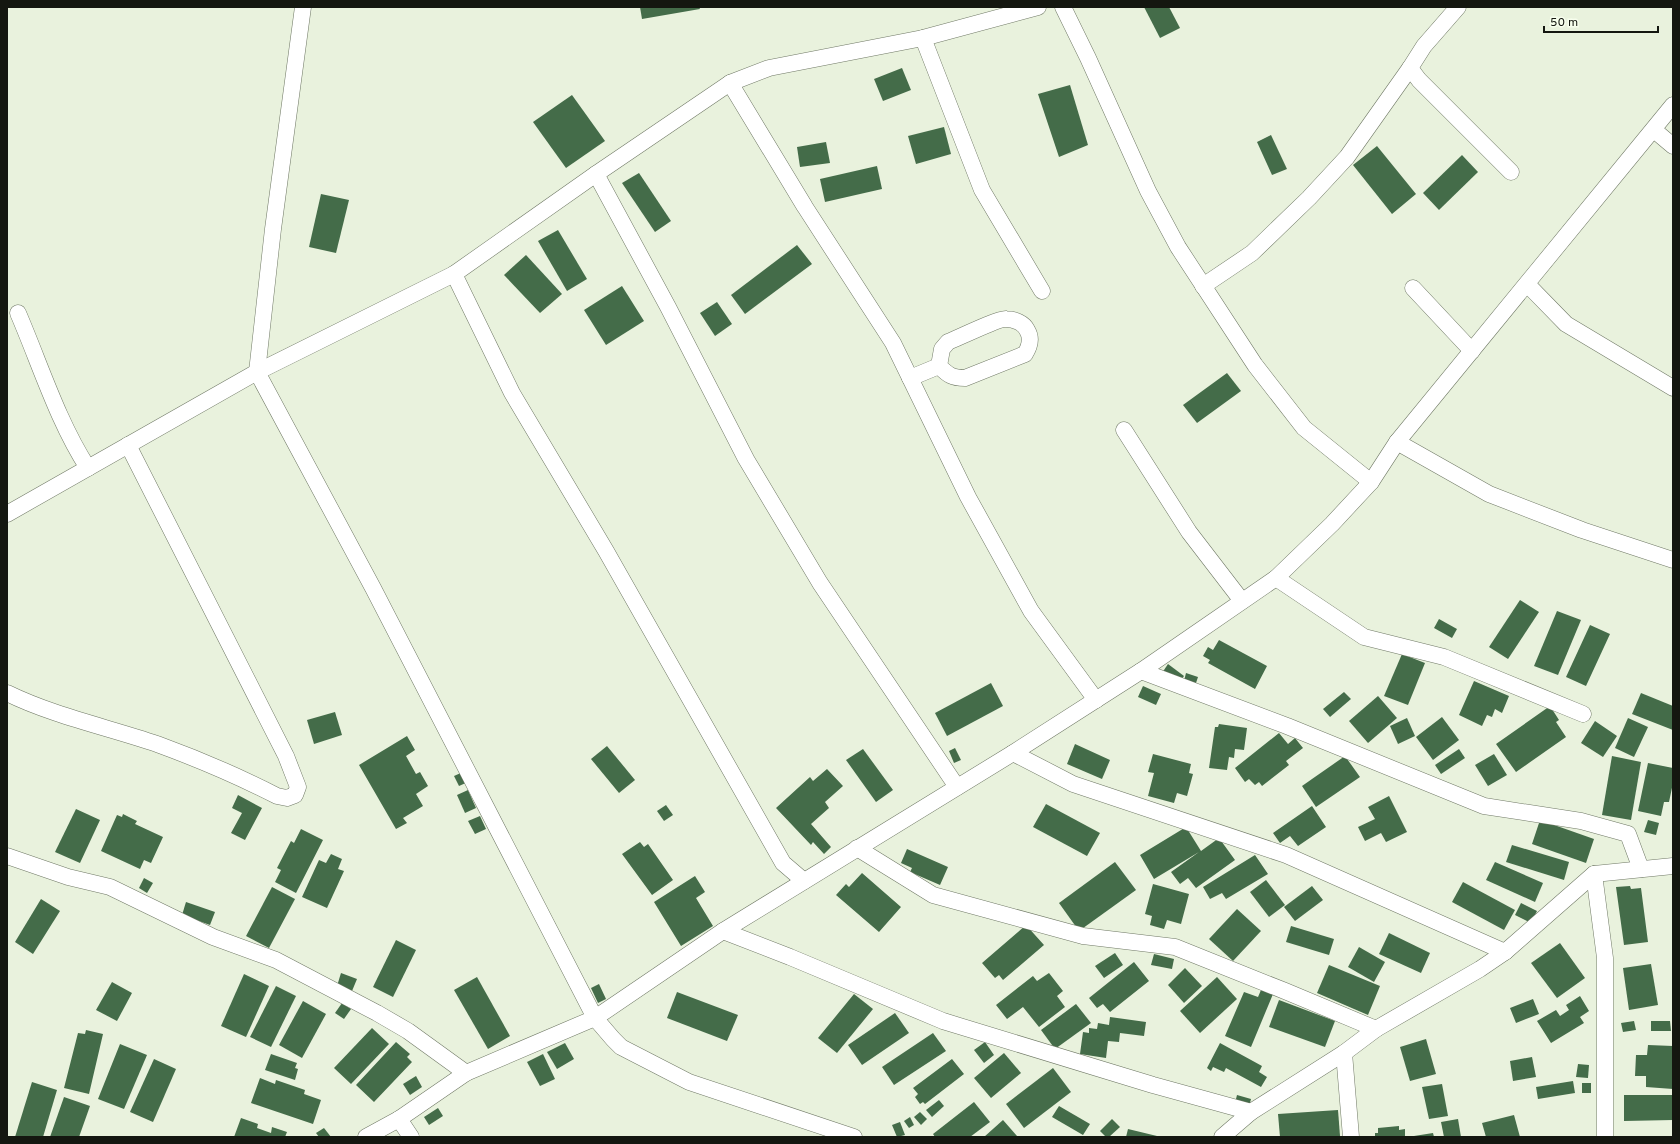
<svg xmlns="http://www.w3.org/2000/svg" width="1680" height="1144" font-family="Overpass,sans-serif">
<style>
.building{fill:#446c49}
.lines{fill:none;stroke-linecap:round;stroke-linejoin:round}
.minor-casing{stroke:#707966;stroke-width:17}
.minor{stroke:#fff;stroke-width:16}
</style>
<rect width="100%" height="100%" fill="#e9f2dd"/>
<g class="building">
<polygon points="640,7 699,7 700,9 642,19"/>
<polygon points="1144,7 1169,7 1180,28 1160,38"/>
<polygon points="902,68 911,90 883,101 874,79"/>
<polygon points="1070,85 1088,145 1059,157 1038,94"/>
<polygon points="572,95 605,141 566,168 533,122"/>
<polygon points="944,127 951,154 916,164 908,136"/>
<polygon points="1271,135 1287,169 1272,175 1257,142"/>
<polygon points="826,142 830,163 800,167 797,147"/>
<polygon points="1377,146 1416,194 1392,214 1353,165"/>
<polygon points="1462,155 1478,172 1439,210 1423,193"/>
<polygon points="877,166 882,189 825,202 820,179"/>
<polygon points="639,173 671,221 655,232 622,183"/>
<polygon points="321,194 349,200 336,253 309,247"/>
<polygon points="558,230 587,279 567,291 538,241"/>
<polygon points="797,245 812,264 745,314 731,295"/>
<polygon points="526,255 562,294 540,313 504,275"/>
<polygon points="622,286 644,321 606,345 584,310"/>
<polygon points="717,302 732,324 715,336 700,313"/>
<polygon points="1227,373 1241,391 1197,423 1183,405"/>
<polygon points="1520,600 1539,612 1508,659 1489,647"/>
<polygon points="1557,611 1581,620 1558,675 1534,666"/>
<polygon points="1439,619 1457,629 1452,638 1434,628"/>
<polygon points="1590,625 1610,634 1586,686 1566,677"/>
<polygon points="1219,640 1267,666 1255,689 1208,663 1210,660 1203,656 1208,647 1213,650"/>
<polygon points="1402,654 1425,663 1408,705 1384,696"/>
<polygon points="1168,664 1184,676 1177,685 1162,673"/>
<polygon points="1186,673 1198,677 1194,689 1183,685"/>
<polygon points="1474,681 1509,696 1502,713 1495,709 1492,717 1487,715 1482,726 1459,715"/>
<polygon points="991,683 1003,706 947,736 935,713"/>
<polygon points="1143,686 1161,694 1156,705 1138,697"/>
<polygon points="1344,692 1351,699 1330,717 1323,709"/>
<polygon points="1641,693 1673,706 1673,730 1632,714"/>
<polygon points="1378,696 1397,718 1368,743 1349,721"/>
<polygon points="1550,706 1559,720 1556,722 1566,737 1516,772 1496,744"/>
<polygon points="335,712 342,735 314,744 307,720"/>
<polygon points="1442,717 1459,740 1433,760 1416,737"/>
<polygon points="1407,718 1415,736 1398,744 1390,726"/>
<polygon points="1628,718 1648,727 1634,757 1615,748"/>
<polygon points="1595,721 1617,736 1603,757 1581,743"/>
<polygon points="1219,724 1247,728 1244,750 1235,749 1234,758 1229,757 1227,770 1209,768 1215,727 1218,727"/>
<polygon points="1279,733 1288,744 1295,738 1303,748 1286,761 1289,765 1262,786 1259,782 1255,785 1249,779 1245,782 1235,768"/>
<polygon points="407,736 415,750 406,756 416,774 420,772 428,786 416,794 423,806 403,818 407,823 396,829 359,765"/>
<polygon points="1075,744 1110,760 1102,779 1067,764"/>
<polygon points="607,746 635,780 619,793 591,759"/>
<polygon points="955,748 961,760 954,763 949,751"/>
<polygon points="863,749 893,790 876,802 846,760"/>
<polygon points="1459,749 1465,758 1441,774 1435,765"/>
<polygon points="1153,754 1191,764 1189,773 1193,774 1187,796 1177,793 1174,803 1148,796 1154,773 1148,772"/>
<polygon points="1494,754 1507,775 1488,786 1475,765"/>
<polygon points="1345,756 1360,777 1316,807 1302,786"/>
<polygon points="1612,756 1641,762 1631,820 1602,815"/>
<polygon points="1648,763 1673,768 1673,783 1669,802 1664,802 1661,816 1638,811"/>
<polygon points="827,769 843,786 825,802 829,808 811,824 831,847 824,854 813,842 811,845 776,808 810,777 813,781"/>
<polygon points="463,772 468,782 459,786 454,776"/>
<polygon points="468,790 476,808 465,813 457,795"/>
<polygon points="238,795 262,808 245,840 231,833 242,813 232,808"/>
<polygon points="1389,796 1407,832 1386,842 1381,833 1365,841 1358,827 1375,819 1368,807"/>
<polygon points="1046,804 1100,833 1087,856 1033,827"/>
<polygon points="666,805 673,815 664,821 657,811"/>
<polygon points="1312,806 1326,827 1298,846 1290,836 1280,843 1273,833"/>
<polygon points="76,809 100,820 80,863 55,852"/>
<polygon points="123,814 137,821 135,824 163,837 151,863 144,860 140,869 101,851 117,815 122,817"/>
<polygon points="480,816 486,829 475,834 468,821"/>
<polygon points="1540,820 1594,839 1586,863 1532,844"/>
<polygon points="1648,820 1659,823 1656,835 1644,832"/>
<polygon points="1186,827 1201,851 1219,838 1235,860 1196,888 1188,878 1180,884 1171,872 1199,852 1154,879 1140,855"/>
<polygon points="301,829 323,840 296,893 275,882 281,870 277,868 291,841 294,843"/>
<polygon points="640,842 644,847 648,844 673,880 652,895 622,854"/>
<polygon points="1512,845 1569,862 1564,880 1506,862"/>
<polygon points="907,849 948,867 940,885 910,872 912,868 901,863"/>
<polygon points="331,854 342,859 338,869 344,871 327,908 302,897 319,860 326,863"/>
<polygon points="1255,855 1268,874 1226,899 1222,893 1210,899 1203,887"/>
<polygon points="1115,862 1136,890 1079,931 1059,903"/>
<polygon points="1495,862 1543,883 1535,902 1486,880"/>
<polygon points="862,873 901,907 879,932 836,895 846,884 849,887"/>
<polygon points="695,876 705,892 696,898 713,926 681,946 654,902"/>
<polygon points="144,878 153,883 147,893 139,888"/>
<polygon points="1266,880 1285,905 1269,917 1250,892"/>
<polygon points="1463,882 1515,910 1504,930 1452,902"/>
<polygon points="1153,884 1189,894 1181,924 1167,920 1164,929 1150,925 1152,916 1145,914"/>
<polygon points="1312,886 1323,900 1295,921 1284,907"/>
<polygon points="1630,886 1631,889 1641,888 1648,942 1624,945 1616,887"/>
<polygon points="272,887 295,899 269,948 246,936"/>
<polygon points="41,899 60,911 33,954 15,942"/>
<polygon points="186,902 215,912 210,925 182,915"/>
<polygon points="1521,903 1537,911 1531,923 1515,915"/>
<polygon points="1237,909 1261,931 1233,961 1209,939"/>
<polygon points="1026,925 1044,945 1003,980 999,975 995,978 982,963"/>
<polygon points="1291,926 1334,939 1329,955 1286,942"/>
<polygon points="1389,933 1430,953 1421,973 1379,954"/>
<polygon points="396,940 416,950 393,997 373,987"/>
<polygon points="1560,943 1585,978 1557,998 1531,963"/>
<polygon points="1359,947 1385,962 1374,982 1348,967"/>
<polygon points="1115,953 1123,965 1104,978 1095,966"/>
<polygon points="1154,954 1174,959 1172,969 1151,965"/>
<polygon points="1134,962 1149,981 1110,1012 1103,1004 1097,1008 1089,998"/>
<polygon points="1651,964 1658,1005 1629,1010 1623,968"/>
<polygon points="1329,965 1380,986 1368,1015 1317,993"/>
<polygon points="1185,968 1202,986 1184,1003 1168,985"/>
<polygon points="341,973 357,979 352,991 337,986"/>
<polygon points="1049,973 1063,991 1057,996 1065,1007 1039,1027 1023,1007 1007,1019 996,1005 1033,976 1037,981"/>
<polygon points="244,974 269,986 246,1037 221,1026"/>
<polygon points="477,977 510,1036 488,1049 454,990"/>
<polygon points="1217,977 1237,999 1200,1033 1180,1011"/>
<polygon points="112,982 132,993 117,1021 96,1010"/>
<polygon points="599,984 606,999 598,1003 591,988"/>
<polygon points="276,986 296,996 271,1047 250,1037"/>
<polygon points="1261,990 1273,994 1251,1047 1225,1036 1244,992 1258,997"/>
<polygon points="677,992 738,1015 727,1041 667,1018"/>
<polygon points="854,994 873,1009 837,1053 818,1038"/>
<polygon points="1580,996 1589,1011 1580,1017 1584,1023 1551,1043 1537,1021 1556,1010 1560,1016 1569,1010 1566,1005"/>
<polygon points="1533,999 1539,1014 1516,1023 1510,1008"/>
<polygon points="1279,1000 1335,1021 1325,1047 1269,1027"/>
<polygon points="303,1001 326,1014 302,1058 279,1045"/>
<polygon points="342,1003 351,1009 344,1019 335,1013"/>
<polygon points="1076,1004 1091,1023 1055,1049 1041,1030"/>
<polygon points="895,1013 909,1033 862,1065 848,1045"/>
<polygon points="1110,1017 1146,1022 1144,1036 1120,1033 1119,1042 1108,1041 1106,1058 1080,1054 1083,1032 1089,1033 1089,1028 1097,1029 1098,1023 1109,1025"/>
<polygon points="1634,1021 1636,1030 1623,1032 1621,1023"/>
<polygon points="1651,1021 1670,1021 1671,1031 1651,1031"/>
<polygon points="372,1028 389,1044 351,1084 334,1068"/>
<polygon points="86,1030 103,1034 89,1094 64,1088 78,1033 85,1034"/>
<polygon points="933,1033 946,1051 894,1085 882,1067"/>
<polygon points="1426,1039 1436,1074 1410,1081 1400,1047"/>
<polygon points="396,1042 410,1054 407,1057 412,1062 374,1102 356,1085"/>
<polygon points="985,1042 994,1055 984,1063 974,1050"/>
<polygon points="565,1043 574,1059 557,1069 547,1052"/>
<polygon points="1220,1043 1262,1066 1259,1072 1267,1077 1261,1087 1226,1068 1224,1072 1213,1067 1211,1071 1207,1068"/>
<polygon points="120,1044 147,1055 124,1109 98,1099"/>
<polygon points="1648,1045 1673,1046 1673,1089 1646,1087 1646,1076 1635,1076 1636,1055 1647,1055"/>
<polygon points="1004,1053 1021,1073 991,1098 974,1078"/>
<polygon points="271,1054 297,1063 295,1068 298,1069 295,1080 265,1070"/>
<polygon points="543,1054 555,1079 540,1086 527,1062"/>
<polygon points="1532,1057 1536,1077 1513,1081 1510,1061"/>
<polygon points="154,1059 176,1069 153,1122 130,1112"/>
<polygon points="952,1059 964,1074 925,1104 923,1102 920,1104 915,1097 918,1094 913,1088"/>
<polygon points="1578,1064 1589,1065 1588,1078 1576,1077"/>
<polygon points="1053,1068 1071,1092 1024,1128 1006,1104"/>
<polygon points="416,1076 422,1087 410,1095 403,1084"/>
<polygon points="260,1078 275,1084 276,1080 305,1090 304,1094 321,1100 313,1124 251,1103"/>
<polygon points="1573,1081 1575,1093 1538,1099 1536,1087"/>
<polygon points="32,1082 57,1090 43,1137 15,1137"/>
<rect x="1582" y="1083" width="9" height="10"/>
<polygon points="1442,1084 1448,1116 1429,1119 1422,1087"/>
<polygon points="1237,1095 1251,1099 1249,1107 1235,1103"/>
<polygon points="1624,1095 1673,1095 1673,1120 1624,1121"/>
<polygon points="64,1097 90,1106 79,1137 50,1137"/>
<polygon points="939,1100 944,1106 932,1117 926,1110"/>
<polygon points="974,1102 990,1122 970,1137 935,1137 933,1134"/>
<polygon points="1059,1106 1090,1124 1083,1135 1052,1117"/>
<polygon points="438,1108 443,1116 429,1125 424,1117"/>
<polygon points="1338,1110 1340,1136 1280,1137 1278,1114"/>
<polygon points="920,1112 927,1119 921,1125 914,1117"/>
<polygon points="1514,1115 1520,1137 1486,1137 1482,1123"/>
<polygon points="910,1117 914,1125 909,1128 904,1121"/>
<polygon points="241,1118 258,1124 257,1128 271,1133 272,1127 287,1132 285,1137 234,1137"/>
<polygon points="1112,1119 1120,1127 1109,1137 1106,1137 1100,1131"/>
<polygon points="1458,1119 1461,1137 1444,1137 1441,1122"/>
<polygon points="1003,1120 1017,1136 1015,1137 984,1137"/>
<polygon points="900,1122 905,1135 897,1137 892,1125"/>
<polygon points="1399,1126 1399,1130 1405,1129 1405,1137 1375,1137 1375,1133 1378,1133 1378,1128"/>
<polygon points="324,1128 331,1137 319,1137 316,1133"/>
<polygon points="1128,1129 1157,1136 1157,1137 1126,1137"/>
<polygon points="1433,1133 1434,1137 1414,1137 1414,1136"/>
</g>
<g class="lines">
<g class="minor-casing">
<g id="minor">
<polyline points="303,7 273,229 257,372 373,588 595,1018 613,1039 621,1047 689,1082 854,1137"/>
<polyline points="1063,7 1088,58 1148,191 1178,247 1255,365 1304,428 1371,482"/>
<polyline points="1458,7 1424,46 1410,68 1419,80 1511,172"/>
<polyline points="923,38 982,190 1042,291"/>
<polyline points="730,83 805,207 893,343 968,497 1031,611 1096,700"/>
<polyline points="1654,130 1673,146"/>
<polyline points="596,174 668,307 746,459 820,583 957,787"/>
<polyline points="454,274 512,393 606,551 783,863 804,881"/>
<polyline points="1527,284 1566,324 1673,388"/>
<polyline points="1203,286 1252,253 1309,198 1347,157 1410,68"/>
<polyline points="1413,288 1472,351"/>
<path d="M18,313C40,364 58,422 88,468"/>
<path d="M910,378L939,366L942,349L948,342C958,338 999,318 1006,319C1014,319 1024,323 1027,330C1032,338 1030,346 1025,354L965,378C952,378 948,375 939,366"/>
<polyline points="1124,430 1189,532 1242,601"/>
<polyline points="1397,442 1489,494 1582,530 1673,560"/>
<polyline points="7,514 257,372 454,274 596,174 730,83 769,68 923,38 1038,7"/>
<polyline points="1276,578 1364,637 1444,657 1583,714"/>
<polyline points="1141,671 1287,726 1484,806 1581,821 1628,834 1641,869"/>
<path d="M7,693C54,716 107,727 157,744C198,759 238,776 277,796L287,798L295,795L298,787L286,756L128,445"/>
<polyline points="1013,753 1073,784 1286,855 1505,952"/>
<polyline points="857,848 933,895 1083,936 1175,947 1285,991 1376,1029"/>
<polyline points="7,856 68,877 110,887 213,937 276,960 377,1013 408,1031 466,1073"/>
<polyline points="1594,874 1605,958 1605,1137"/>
<polyline points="723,931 790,957 943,1021 1153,1085 1251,1112"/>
<polyline points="1344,1053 1351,1137"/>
<polyline points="399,1119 411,1137"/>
<polyline points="366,1137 399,1119 466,1073 595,1018 723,931 1013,753 1141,671 1276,578 1332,524 1371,482 1397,442 1673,105"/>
<polyline points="1222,1137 1251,1112 1344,1053 1376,1029 1480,969 1505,952 1594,874 1673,866"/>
</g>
</g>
<use href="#minor" class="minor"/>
</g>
<rect width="1680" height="1144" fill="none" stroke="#141710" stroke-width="16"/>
<path d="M1544 26v6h114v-6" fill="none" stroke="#141710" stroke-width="2"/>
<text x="1550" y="26" font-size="12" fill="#141710" stroke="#f7feed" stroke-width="3" paint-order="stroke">50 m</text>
</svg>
